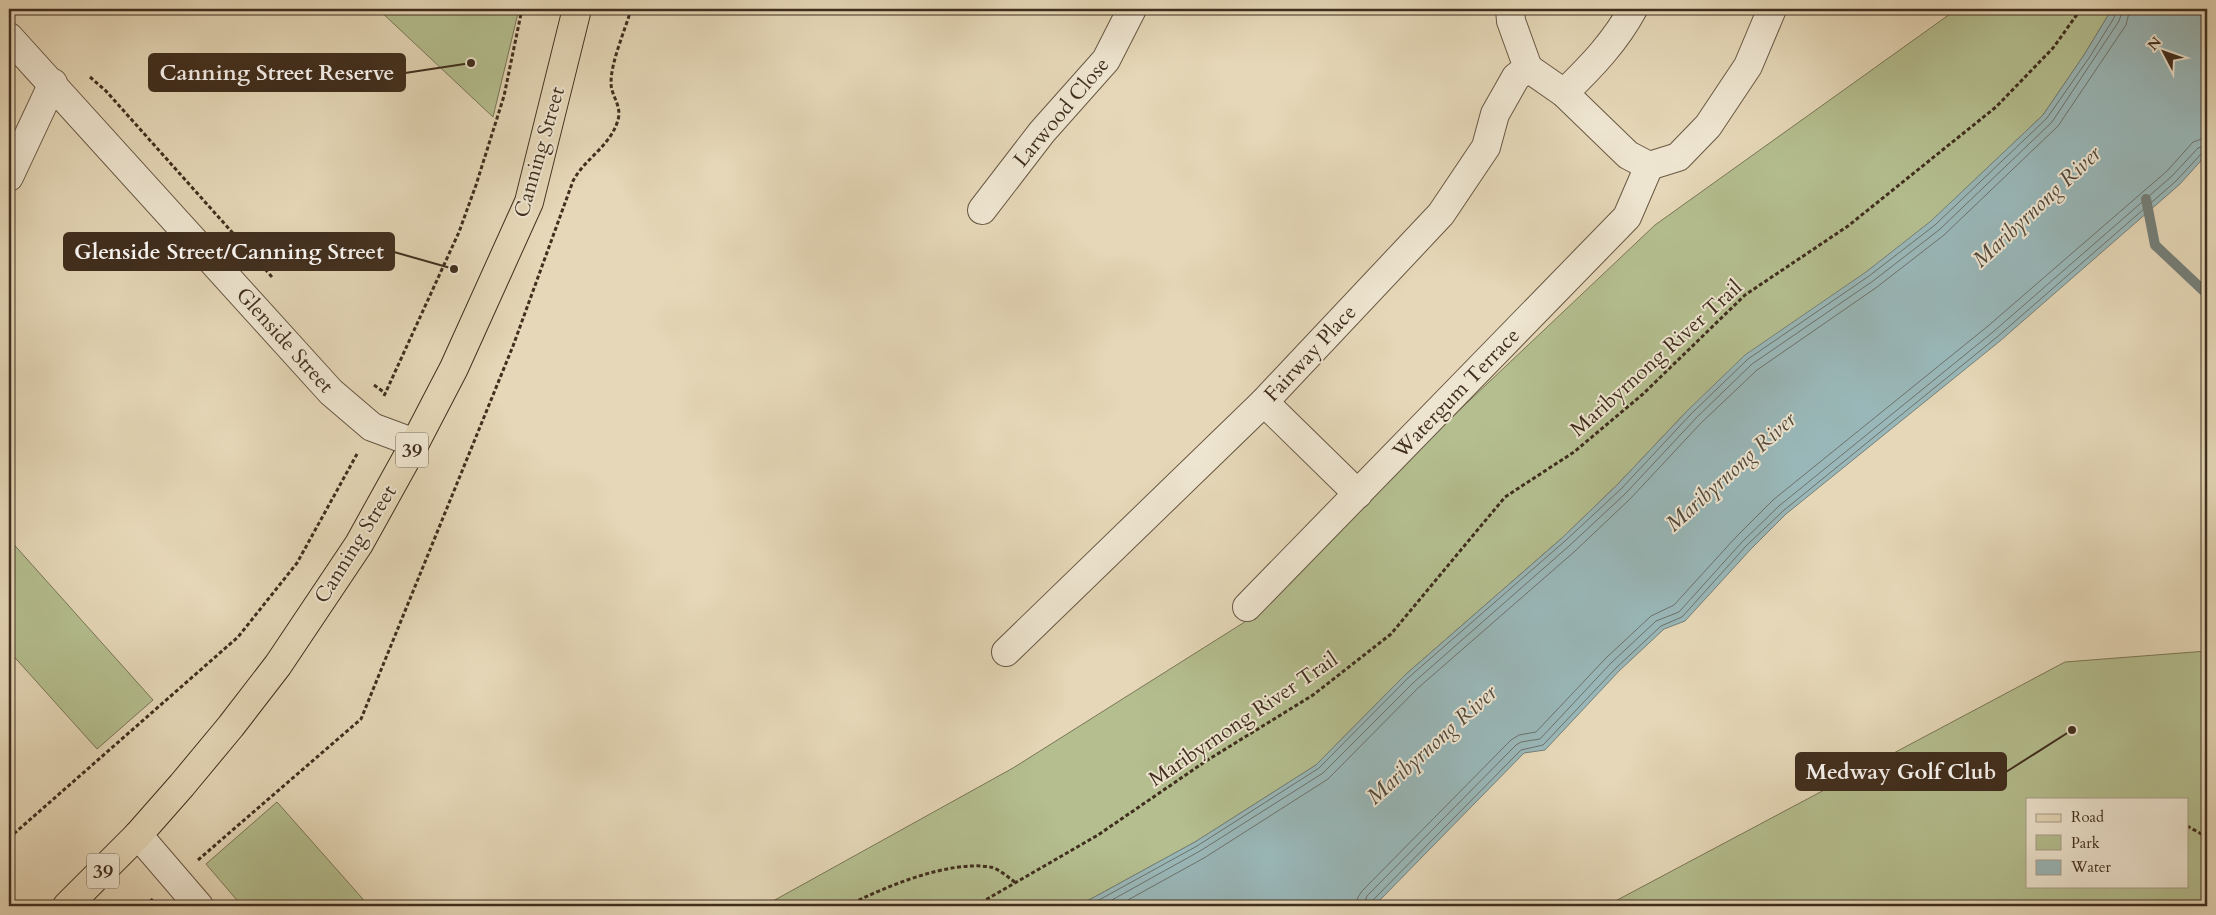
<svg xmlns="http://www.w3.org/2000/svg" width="2216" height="915" font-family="Cardo,serif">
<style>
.green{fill:#b4be8f;stroke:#7a7656;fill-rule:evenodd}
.water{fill:#99b7b8;stroke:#75807a}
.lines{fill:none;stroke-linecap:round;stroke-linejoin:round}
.shore{stroke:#6c726b;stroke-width:1}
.stream{stroke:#75807a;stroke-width:10}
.street-casing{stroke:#695844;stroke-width:30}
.primary-casing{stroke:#402e1e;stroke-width:30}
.path{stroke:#402e1e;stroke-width:3;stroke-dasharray:4 2.5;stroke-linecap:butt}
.street{stroke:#eee5d0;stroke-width:28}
.primary{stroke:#e5d7b7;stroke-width:28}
.labels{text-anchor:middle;stroke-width:4;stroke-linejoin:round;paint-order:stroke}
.shield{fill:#eee5d0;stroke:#746553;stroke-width:1}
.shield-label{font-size:20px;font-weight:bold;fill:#402e1e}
.street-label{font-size:21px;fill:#402e1e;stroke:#eee5d0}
.water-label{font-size:22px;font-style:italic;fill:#52493d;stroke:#eee5d0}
.leader{fill:none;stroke:#402e1e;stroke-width:2}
.callout-dot{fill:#402e1e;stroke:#eee5d0;stroke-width:2}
.callout{fill:#402e1e;stroke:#402e1e;stroke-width:2}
.callout-label{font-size:22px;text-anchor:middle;font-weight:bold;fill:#fff}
</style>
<rect width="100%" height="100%" fill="#e5d7b7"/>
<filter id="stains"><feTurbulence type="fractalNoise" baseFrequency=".004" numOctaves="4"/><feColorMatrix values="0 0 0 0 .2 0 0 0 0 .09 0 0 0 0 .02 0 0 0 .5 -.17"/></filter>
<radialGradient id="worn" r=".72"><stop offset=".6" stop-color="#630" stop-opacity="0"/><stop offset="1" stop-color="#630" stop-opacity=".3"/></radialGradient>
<g class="green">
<polygon points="378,9 519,9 493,117"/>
<polygon points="1957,9 2112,9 2084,55 2043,115 1931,222 1688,410 1617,485 1562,538 1405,675 1316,765 1195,842 1078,906 764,906 1013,768 1251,618 1377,488 1655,225"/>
<polygon points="9,539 153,700 97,749 9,651"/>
<path d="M2207,651V906H1606L2065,662ZM2027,799H2187V886H2027Z"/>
<polygon points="277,802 369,906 242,906 206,864"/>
</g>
<polygon class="water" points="2112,9 2207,9 2207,154 2180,184 2000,341 1786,514 1750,550 1685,621 1664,629 1619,671 1545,750 1524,753 1378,902 1372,906 1078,906 1195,842 1316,765 1405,675 1562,538 1617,485 1688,410 1745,355 1866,272 1931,221 2043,115 2084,55"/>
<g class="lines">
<g class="shore">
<polyline points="1088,906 1197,846 1319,768 1408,678 1565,541 1621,489 1691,414 1748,359 1869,276 1935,225 2047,118 2089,58 2114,18 2116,9"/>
<polyline points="1101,906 1200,851 1323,773 1413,683 1569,546 1625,494 1696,418 1752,364 1873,281 1939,230 2052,122 2119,21 2123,9"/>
<polyline points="1117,906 1204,858 1328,779 1418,688 1574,552 1630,499 1701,423 1757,370 1877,287 1944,235 2058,126 2126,25 2130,9"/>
<polyline points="1356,906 1358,897 1362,891 1511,740 1519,735 1536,732 1606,658 1651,616 1674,605 1736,537 1773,500 1988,326 2167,171 2193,142 2207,137"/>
<polyline points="1363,906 1367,896 1516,745 1521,742 1540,739 1611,663 1656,621 1679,612 1742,542 1779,506 1993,332 2172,176 2198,148 2207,145"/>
<polyline points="1370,906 1372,901 1521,750 1543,745 1616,668 1661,626 1682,617 1746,546 1783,511 1997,337 2176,181 2202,153 2207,151"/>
</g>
<polyline class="stream" points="2146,199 2155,245 2207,294"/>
<g class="street-casing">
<g id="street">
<polyline points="9,37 331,392 372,427 415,443"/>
<polyline points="1528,68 1564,93 1628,155 1649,166 1678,157 1708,126 1748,66 1772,9"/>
<path d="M1564,93C1591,67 1615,42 1633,9"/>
<polyline points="9,177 53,83"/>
<polyline points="982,210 1042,132 1106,60 1132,9"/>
<polyline points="1264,402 1358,494"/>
<polyline points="1247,607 1627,217 1649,166"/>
<polyline points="1006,652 1264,402 1441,214 1486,147 1495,114 1516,77 1528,68 1511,21 1510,9"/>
<polyline points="138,835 199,906"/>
</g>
</g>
<g class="primary-casing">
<polyline id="primary" points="67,906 138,835 182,785 231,726 278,665 359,544 415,443 454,368 529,202 577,9"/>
</g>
<g class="path">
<polyline points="90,77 106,91 272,277"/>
<polyline points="9,216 14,206"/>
<polyline points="374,385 385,393"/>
<polyline points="384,396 459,232 476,185 504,96 522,9"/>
<polyline points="2187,826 2207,837"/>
<polyline points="9,838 238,637 297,563 357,454"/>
<path d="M198,860L361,719L513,346L573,181C585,158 610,147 618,120C622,105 611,96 611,83C611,61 625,31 631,9"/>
<polyline points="145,906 154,898"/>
<path d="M847,906C884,887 949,860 990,867C998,868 1009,878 1016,883"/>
<polyline points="975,906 1098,835 1206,761 1313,695 1391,634 1505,497 1574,452 1643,394 1745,295 1848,226 1996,107 2053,48 2081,9"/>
</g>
<use href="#street" class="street"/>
<use href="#primary" class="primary"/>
</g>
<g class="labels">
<g class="shield">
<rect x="396" y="432.5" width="32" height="35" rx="4"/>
<rect x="87" y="853.5" width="32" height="35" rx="4"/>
</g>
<g class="shield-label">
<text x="412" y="457">39</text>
<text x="103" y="878">39</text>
</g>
<g class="street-label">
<text transform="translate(1061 112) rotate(-50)" y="7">Larwood Close</text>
<text transform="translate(539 152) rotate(-74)" y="7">Canning Street</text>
<text transform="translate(285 340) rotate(48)" y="7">Glenside Street</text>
<text transform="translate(1310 353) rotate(-47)" y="7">Fairway Place</text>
<text transform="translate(1656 358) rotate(-42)" y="7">Maribyrnong River Trail</text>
<text transform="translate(1456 393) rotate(-46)" y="7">Watergum Terrace</text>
<text transform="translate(355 544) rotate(-58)" y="7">Canning Street</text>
<text transform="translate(1243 719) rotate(-34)" y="7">Maribyrnong River Trail</text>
</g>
<g class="water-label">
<text transform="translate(2036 206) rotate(-43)" y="8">Maribyrnong River</text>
<text transform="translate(1730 471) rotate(-42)" y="8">Maribyrnong River</text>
<text transform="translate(1431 744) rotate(-42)" y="8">Maribyrnong River</text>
</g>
</g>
<path class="leader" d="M471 63L405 73M454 269L394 252M2072 730L2006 772"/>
<g class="callout-dot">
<circle cx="471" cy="63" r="5"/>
<circle cx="454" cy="269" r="5"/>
<circle cx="2072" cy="730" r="5"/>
</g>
<g class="callout">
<rect x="149" y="54" width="256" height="37" rx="5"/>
<rect x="64" y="233" width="330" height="37" rx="5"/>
<rect x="1796" y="753" width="210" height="37" rx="5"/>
</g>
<g class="callout-label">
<text x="277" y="80">Canning Street Reserve</text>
<text x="229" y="259">Glenside Street/Canning Street</text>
<text x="1901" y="779">Medway Golf Club</text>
</g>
<rect width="2216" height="915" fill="none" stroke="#e5d7b7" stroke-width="30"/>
<rect x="10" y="10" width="2196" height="895" fill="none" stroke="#402e1e" stroke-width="2.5"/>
<rect x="15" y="15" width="2186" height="885" fill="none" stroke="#402e1e"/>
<rect x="2026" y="798" width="162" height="90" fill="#eee5d0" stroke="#a89c89"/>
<rect x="2036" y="814" width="25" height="8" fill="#e5d7b7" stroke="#a89c89"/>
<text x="2071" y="822" font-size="15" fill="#402e1e">Road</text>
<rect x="2036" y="835" width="25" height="15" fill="#b4be8f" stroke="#a89c89"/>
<text x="2071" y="848" font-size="15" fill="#402e1e">Park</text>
<rect x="2036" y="860" width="25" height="15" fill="#99b7b8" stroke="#a89c89"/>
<text x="2071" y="872" font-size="15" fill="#402e1e">Water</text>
<g transform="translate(2164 52) rotate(311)" stroke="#eee5d0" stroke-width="4" paint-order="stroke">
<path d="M0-4L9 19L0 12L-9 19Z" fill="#402e1e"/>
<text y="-8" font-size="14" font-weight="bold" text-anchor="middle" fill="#402e1e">N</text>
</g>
<rect width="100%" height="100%" filter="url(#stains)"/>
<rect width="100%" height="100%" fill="url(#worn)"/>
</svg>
